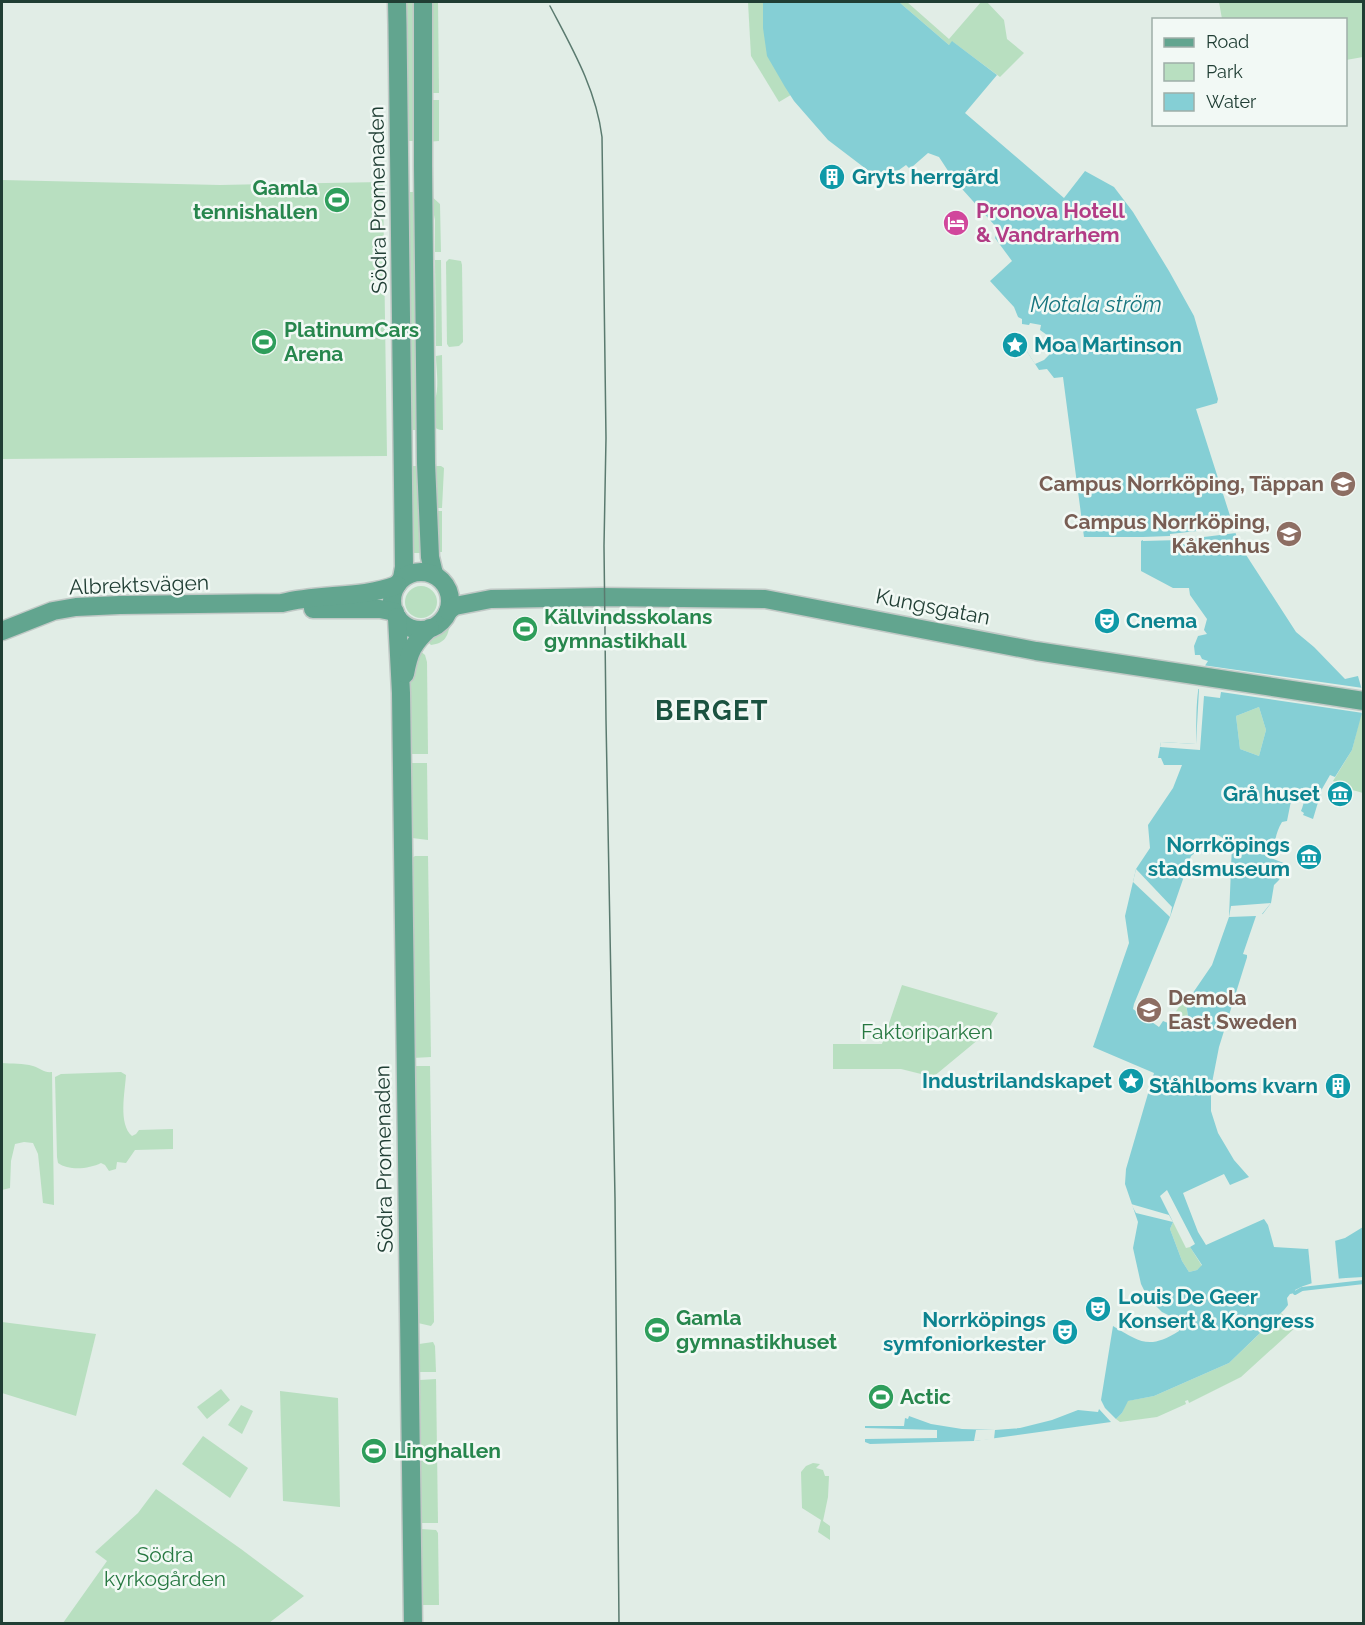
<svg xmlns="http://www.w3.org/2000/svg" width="1365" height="1625" font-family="Raleway,sans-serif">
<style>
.green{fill:#b8dfc0}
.water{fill:#85cfd5;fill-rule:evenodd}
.pier{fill:#e1ede6}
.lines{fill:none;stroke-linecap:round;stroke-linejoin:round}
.stream{stroke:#85cfd5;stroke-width:4}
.major-casing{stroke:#c1c9c6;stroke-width:21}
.major{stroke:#62a58f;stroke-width:18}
.tram{stroke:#5a7a6f;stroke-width:1.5}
.labels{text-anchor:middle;stroke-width:5;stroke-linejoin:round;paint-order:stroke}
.culture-label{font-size:21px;font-weight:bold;fill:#0d838f;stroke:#f2f9f5;text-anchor:end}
.leisure-label{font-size:21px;font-weight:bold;fill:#27864d;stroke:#f2f9f5;text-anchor:start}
.street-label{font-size:21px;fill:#203e34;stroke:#f2f9f5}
.hotel-label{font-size:21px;font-weight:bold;fill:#b23c85;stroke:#f2f9f5;text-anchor:start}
.education-label{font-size:21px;font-weight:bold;fill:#785e54;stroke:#f2f9f5;text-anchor:end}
.park-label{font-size:21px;fill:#277841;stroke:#f2f9f5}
.water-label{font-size:22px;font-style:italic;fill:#16757e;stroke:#f2f9f5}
.district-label{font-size:27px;font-weight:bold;letter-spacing:1.5px;fill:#1b5240;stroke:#f2f9f5}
</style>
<rect width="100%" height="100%" fill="#e1ede6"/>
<g class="green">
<polygon points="402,2 415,2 417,141 403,141"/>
<polygon points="431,2 438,2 439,93 433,93"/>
<polygon points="748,2 783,2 801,89 779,102 751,56"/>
<polygon points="899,2 907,2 949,39 981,2 987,2 1004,20 1007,39 1024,53 1000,77 953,42 949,45"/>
<polygon points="1219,2 1363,2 1363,57 1346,60 1346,20 1222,19"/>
<polygon points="433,100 439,100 439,141 426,142 433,125"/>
<polygon points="2,180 220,185 383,182 387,456 2,459"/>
<polygon points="405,192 419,192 417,430 412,430 407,427"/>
<polygon points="430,195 440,204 441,252 435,252 435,220"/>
<polygon points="449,259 461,261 462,265 463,342 459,346 449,347 447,344 446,262"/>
<polygon points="435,260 441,260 442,346 436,346"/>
<path d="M442,355L443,430C431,431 428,415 431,404C432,401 435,399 436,396C439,384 436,367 436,356Z"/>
<polygon points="409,466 422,466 423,553 409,553"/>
<polygon points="429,466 441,466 444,468 442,508 437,508 437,482"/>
<rect x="438" y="511" width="4" height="41"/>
<circle cx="421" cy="602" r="16"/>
<path d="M450,623C448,637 445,643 431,645L429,643Z"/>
<polygon points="418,649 425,655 427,662 428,754 411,754 410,671"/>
<polygon points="1259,707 1266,730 1259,756 1240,749 1236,716"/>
<polygon points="1361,714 1363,714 1363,793 1349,789 1333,781 1352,750"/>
<polygon points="411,763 427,763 428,840 412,838"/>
<polygon points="415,856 428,856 431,1057 413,1058 412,858"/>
<polygon points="902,985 998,1013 985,1034 933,1077 901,1069 833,1069 833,1044 882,1044"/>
<polygon points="1183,1001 1186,1003 1189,1023 1168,1023"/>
<path d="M2,1063C12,1064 23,1063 33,1066C40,1068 44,1073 52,1072L54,1205L43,1203L38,1154L33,1143L24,1142L15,1144L11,1161L10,1188L2,1190Z"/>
<polygon points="414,1066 430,1066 434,1322 431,1326 418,1323"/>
<path d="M121,1072L126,1075C125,1092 118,1124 132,1136L136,1134L139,1130L173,1129V1149L135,1150L126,1163L117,1162L116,1169L109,1171L105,1165L101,1163C89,1169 69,1171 58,1163L57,1157L55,1077L61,1074Z"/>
<polygon points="1173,1222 1186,1248 1190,1247 1202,1266 1197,1270 1189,1272 1182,1261 1170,1229"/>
<polygon points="1281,1313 1296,1327 1241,1377 1189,1403 1188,1400 1185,1401 1186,1404 1157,1417 1120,1422 1116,1419 1122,1413 1127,1401 1154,1396 1229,1363"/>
<polygon points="2,1322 96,1334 76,1416 2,1393"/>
<polygon points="433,1342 435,1346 436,1372 419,1372 419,1344"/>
<polygon points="436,1379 438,1523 421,1523 420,1380"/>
<polygon points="221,1389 230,1400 207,1419 197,1407"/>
<polygon points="280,1391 338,1398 340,1507 283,1501"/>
<polygon points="241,1405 253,1411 242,1434 228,1425"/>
<polygon points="203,1436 248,1468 230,1498 182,1464"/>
<polygon points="813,1463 820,1464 816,1468 823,1470 825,1476 829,1476 828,1497 823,1521 830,1526 830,1540 818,1532 821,1520 802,1508 801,1472 806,1466"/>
<polygon points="156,1489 241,1549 304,1596 269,1623 63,1623 107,1561 95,1552 138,1513"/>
<polygon points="421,1529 436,1530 438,1533 439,1605 422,1605"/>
</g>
<g class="water">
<path d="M763,2H899L949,45L952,41L997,75L965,113L1064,198L1085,171L1114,187L1133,212L1169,271L1194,316L1218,399L1217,403L1196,409L1239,544L1296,632L1314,647L1345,679L1358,676L1363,694V709L1352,750L1335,777L1330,775L1322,789L1313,819L1303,815L1304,813L1301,811C1304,804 1306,795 1302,788L1293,791L1287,821L1282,822C1275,833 1275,845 1271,858L1286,864L1279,880L1274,885L1271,903L1259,919L1219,1047L1211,1088V1111L1218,1133L1234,1160L1249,1177L1230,1185L1224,1174L1183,1193L1198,1232L1206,1245L1264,1219L1268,1225L1274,1247L1307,1249L1345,1238L1363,1227V1277C1341,1278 1315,1279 1295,1290V1293L1290,1294L1287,1298L1288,1305L1284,1310L1229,1363L1154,1396L1128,1401L1122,1413L1116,1419L1105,1408L1101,1400L1113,1326C1140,1342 1149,1350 1179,1331L1180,1325L1178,1320L1162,1312L1148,1298L1141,1284L1133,1248L1138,1222L1125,1184L1126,1169L1154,1073L1093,1047L1129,943L1125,916L1136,869L1150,848L1148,825L1173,788L1182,765H1164L1161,758H1158L1161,742L1196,744C1197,721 1194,680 1208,661L1202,659L1200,655H1195L1194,646L1198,636L1207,634L1204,630L1207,619L1190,595L1189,588H1173L1141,571V541L1143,540V537H1084L1063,377L1054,378L1047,369L1039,370L1017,336L1018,317L1014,307L990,281L1012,261L995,238L998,229L954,180L939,157L928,153L912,167L909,168L906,165L899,170L887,172L884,170L879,174L874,175L828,140L794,101L785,87L767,56L763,28ZM1259,707L1266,730L1259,756L1240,749L1236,716ZM1218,835L1232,844L1229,917L1212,965L1186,1003L1189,1023H1168L1163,1021L1159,1027L1133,1009L1134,1004L1170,917L1191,856ZM1167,1190L1195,1244L1190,1247L1202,1265L1197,1270L1189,1272L1182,1261L1170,1229L1173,1222L1160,1196Z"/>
<polygon points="1099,1409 1111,1422 974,1441 870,1444 865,1442 865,1439 937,1438 937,1430 865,1428 865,1426 904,1426 905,1418 908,1419 909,1416 931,1424 962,1429 995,1430 1020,1428 1052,1420 1078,1410 1098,1412"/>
</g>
<g class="pier">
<polygon points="1016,316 1022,319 1022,324 1029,325 1030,323 1041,325 1040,330 1047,335 1052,346 1049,346 1049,355 1044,360 1035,364 1017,336 1014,331"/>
<polygon points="1234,527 1236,533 1180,540 1143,541 1143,537 1170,536 1170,534"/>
<polygon points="1202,665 1363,688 1363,713 1221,692 1220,698 1204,696 1200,750 1160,747 1161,742 1196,744 1199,689 1196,689"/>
<polygon points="1136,869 1172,907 1170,917 1133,882"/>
<polygon points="1271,903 1262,914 1265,915 1262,920 1250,959 1247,959 1247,955 1243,954 1256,916 1229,917 1231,906"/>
<polygon points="1131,1204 1169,1215 1173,1222 1136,1213"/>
<polygon points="1335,1240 1339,1281 1312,1287 1308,1246"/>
<polygon points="976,1430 995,1430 994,1439 974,1441"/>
</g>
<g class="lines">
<polyline class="stream" points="1295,1293 1302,1289 1364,1282"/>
<g class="major-casing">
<g id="major">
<path d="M397,2C401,190 403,378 404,567L402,578"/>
<polyline points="423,2 423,166 426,463 430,557 434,574"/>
<circle cx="421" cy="601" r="29"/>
<polyline points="313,609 380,609 395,612"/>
<polyline points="448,611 455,606 491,599 601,597 765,599 1036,651 1364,701"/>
<polyline points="397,617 401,693 413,1624"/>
<path d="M2,631L53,611L76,607L120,605L282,603C320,593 360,599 397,585"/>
<path d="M405,674C409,652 413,643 430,628"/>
</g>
</g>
<use href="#major" class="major"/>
<path class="tram" d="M550,6C572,48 596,89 602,137L606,438L604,546L606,720L615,1198L619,1624"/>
</g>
<defs>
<g id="building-disc" transform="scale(1.35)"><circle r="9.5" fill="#0f9aa8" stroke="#f2f9f5"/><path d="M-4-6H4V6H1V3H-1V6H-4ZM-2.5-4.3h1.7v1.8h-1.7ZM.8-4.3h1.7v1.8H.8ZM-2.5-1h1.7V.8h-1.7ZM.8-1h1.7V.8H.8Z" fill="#fff"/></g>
<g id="stadium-disc" transform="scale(1.35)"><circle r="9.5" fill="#2e9e5b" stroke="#f2f9f5"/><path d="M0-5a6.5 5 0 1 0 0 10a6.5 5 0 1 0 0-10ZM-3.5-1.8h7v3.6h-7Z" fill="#fff"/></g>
<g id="hotel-disc" transform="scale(1.35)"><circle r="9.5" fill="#d1479c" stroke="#f2f9f5"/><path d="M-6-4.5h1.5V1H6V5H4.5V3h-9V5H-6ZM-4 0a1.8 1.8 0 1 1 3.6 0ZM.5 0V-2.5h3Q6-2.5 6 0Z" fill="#fff"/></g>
<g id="sight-disc" transform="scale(1.35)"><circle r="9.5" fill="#0f9aa8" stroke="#f2f9f5"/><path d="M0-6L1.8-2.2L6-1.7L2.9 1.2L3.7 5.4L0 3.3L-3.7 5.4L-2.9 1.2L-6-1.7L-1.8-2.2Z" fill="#fff"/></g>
<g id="university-disc" transform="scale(1.35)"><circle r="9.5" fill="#8d6e63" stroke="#f2f9f5"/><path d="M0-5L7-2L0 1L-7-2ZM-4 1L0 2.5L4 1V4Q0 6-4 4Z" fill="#fff"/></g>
<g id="theatre-disc" transform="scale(1.35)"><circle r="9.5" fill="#0f9aa8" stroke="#f2f9f5"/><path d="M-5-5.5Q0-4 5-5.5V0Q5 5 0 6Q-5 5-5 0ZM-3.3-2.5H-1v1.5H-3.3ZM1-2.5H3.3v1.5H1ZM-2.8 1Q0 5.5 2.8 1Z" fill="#fff"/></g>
<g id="museum-disc" transform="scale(1.35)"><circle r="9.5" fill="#0f9aa8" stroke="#f2f9f5"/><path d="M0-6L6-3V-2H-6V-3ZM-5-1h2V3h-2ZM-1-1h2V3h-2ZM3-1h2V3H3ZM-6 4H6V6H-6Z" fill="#fff"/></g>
</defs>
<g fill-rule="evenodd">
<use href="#building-disc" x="832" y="177"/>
<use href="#stadium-disc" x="337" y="200"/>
<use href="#hotel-disc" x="956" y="223"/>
<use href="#stadium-disc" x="264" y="342"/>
<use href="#sight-disc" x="1015" y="345"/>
<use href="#university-disc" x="1343" y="484"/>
<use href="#university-disc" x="1289" y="534"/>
<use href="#theatre-disc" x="1107" y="621"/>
<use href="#stadium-disc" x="525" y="629"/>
<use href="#museum-disc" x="1340" y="794"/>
<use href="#museum-disc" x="1309" y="857"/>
<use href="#university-disc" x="1149" y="1010"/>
<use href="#sight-disc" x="1131" y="1081"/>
<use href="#building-disc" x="1338" y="1086"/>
<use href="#theatre-disc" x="1098" y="1309"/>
<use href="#stadium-disc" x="657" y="1330"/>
<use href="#theatre-disc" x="1065" y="1332"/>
<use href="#stadium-disc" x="881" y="1397"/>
<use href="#stadium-disc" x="374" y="1451"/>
</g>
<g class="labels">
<g class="culture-label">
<text x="852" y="184" text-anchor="start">Gryts herrgård</text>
<text x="1034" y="352" text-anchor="start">Moa Martinson</text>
<text x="1126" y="628" text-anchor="start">Cnema</text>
<text x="1320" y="801">Grå huset</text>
<text x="1290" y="852">Norrköpings<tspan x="1290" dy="24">stadsmuseum</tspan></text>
<text x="1112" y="1088">Industrilandskapet</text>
<text x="1318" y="1093">Ståhlboms kvarn</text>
<text x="1118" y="1304" text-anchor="start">Louis De Geer<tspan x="1118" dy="24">Konsert &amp; Kongress</tspan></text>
<text x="1046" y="1327">Norrköpings<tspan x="1046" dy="24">symfoniorkester</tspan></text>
</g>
<g class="leisure-label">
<text x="318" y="195" text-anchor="end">Gamla<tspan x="318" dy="24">tennishallen</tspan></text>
<text x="284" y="337">PlatinumCars<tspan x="284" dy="24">Arena</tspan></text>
<text x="544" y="624">Källvindsskolans<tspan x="544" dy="24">gymnastikhall</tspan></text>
<text x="676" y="1325">Gamla<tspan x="676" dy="24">gymnastikhuset</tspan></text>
<text x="900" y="1404">Actic</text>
<text x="394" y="1458">Linghallen</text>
</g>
<g class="street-label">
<text transform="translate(378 200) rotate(-91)" y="7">Södra Promenaden</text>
<text transform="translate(139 585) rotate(-2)" y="7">Albrektsvägen</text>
<text transform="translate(933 607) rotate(11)" y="7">Kungsgatan</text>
<text transform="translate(384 1159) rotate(-91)" y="7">Södra Promenaden</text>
</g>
<g class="hotel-label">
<text x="976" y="218">Pronova Hotell<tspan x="976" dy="24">&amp; Vandrarhem</tspan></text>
</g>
<g class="education-label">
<text x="1324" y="491">Campus Norrköping, Täppan</text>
<text x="1270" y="529">Campus Norrköping,<tspan x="1270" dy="24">Kåkenhus</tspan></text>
<text x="1168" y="1005" text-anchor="start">Demola<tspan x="1168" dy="24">East Sweden</tspan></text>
</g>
<g class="park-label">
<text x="927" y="1039">Faktoriparken</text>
<text x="165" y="1562">Södra<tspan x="165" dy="24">kyrkogården</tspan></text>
</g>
<g class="water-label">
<text x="1096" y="312">Motala ström</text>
</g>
<g class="district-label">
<text x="712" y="720">BERGET</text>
</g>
</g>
<rect width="1365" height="1625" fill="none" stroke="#203e34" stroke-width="6"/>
<rect x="1152" y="18" width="195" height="108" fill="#f2f9f5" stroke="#9eaea8" stroke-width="1.5"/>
<rect x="1164" y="38" width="30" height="9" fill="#62a58f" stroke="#9eaea8" stroke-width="1.5"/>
<text x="1206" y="48" font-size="18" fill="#203e34">Road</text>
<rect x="1164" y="63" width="30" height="18" fill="#b8dfc0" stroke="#9eaea8" stroke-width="1.5"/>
<text x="1206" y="78" font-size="18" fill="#203e34">Park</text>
<rect x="1164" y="93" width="30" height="18" fill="#85cfd5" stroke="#9eaea8" stroke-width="1.5"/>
<text x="1206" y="108" font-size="18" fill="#203e34">Water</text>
</svg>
